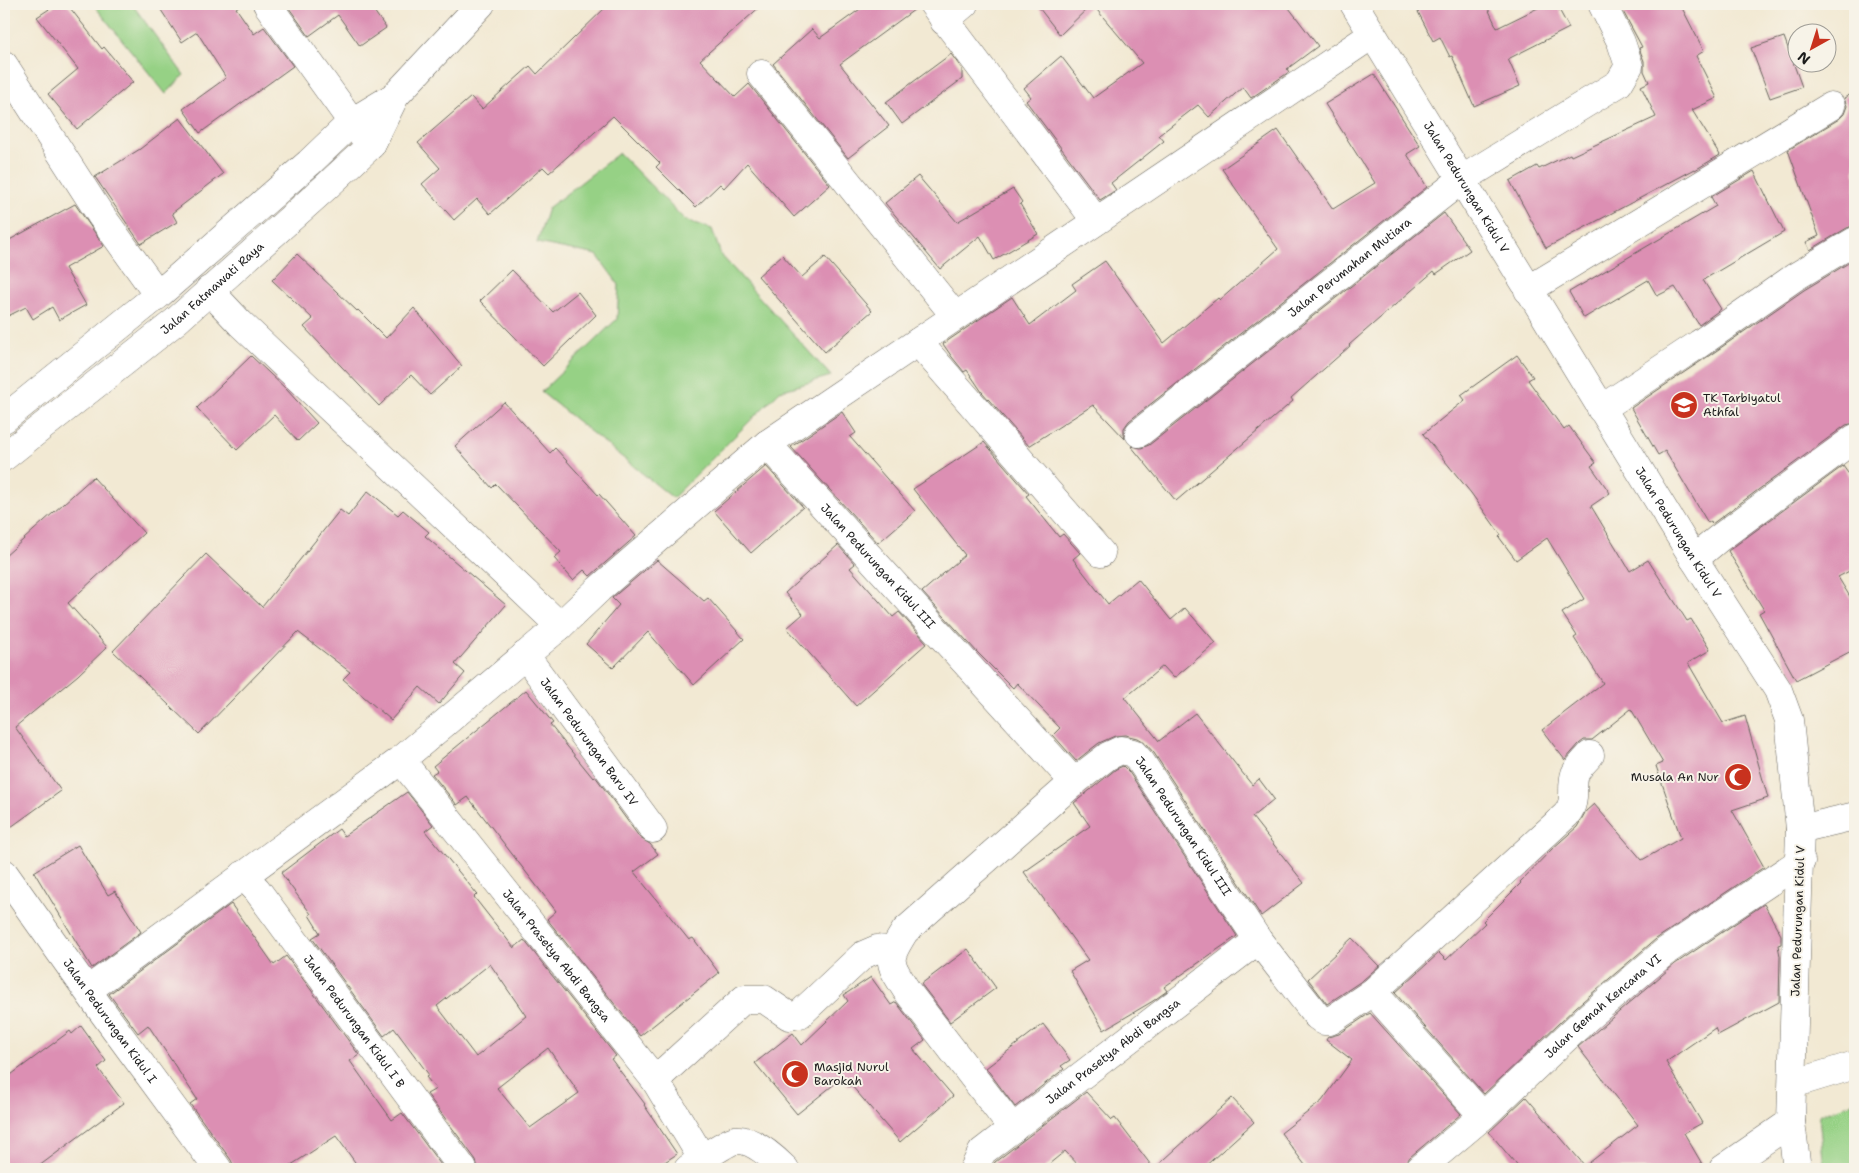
<svg xmlns="http://www.w3.org/2000/svg" width="1859" height="1173" font-family="'Shantell Sans',sans-serif">
<style>
.green{fill:#96d185;stroke:#597650}
.building{fill:#dc8fb3;fill-rule:evenodd}
.lines{fill:none;stroke-linecap:round;stroke-linejoin:round}
.minor-casing{stroke:#67645c;stroke-width:29}
.major-casing{stroke:#67645c;stroke-width:29}
.minor{stroke:#fff;stroke-width:28}
.major{stroke:#fff;stroke-width:28}
.labels{text-anchor:middle;stroke-width:4;stroke-linejoin:round;paint-order:stroke}
.street-label{font-size:12px;fill:#1c1c1c;stroke:#f7f3e8}
.poi-label{font-size:12px;fill:#1c1c1c;stroke:#f7f3e8;text-anchor:start}
</style>
<rect width="100%" height="100%" fill="#f7f3e8"/>
<filter id="ink" filterUnits="userSpaceOnUse"><feTurbulence type="fractalNoise" baseFrequency=".02" numOctaves="2"/><feDisplacementMap in="SourceGraphic" scale="10" xChannelSelector="R" yChannelSelector="G"/><feConvolveMatrix kernelMatrix="1 2 1 2 8 2 1 2 1" color-interpolation-filters="sRGB"/></filter>
<filter id="wash" filterUnits="userSpaceOnUse"><feTurbulence type="fractalNoise" baseFrequency=".0096" numOctaves="4" result="noise"/><feDisplacementMap in="SourceGraphic" scale="20" xChannelSelector="R" yChannelSelector="G"/><feGaussianBlur stdDeviation="1.12" result="paint"/><feColorMatrix in="noise" values="0 0 0 0 0 0 0 0 0 0 0 0 0 0 0 0 0 1.4 0 .05"/><feComposite in="paint" operator="in"/></filter>
<g filter="url(#wash)">
<rect width="100%" height="100%" fill="#f2e9d3"/>
<g class="green">
<polygon points="93,4 132,4 184,75 166,94"/>
<polygon points="619,153 685,220 712,229 721,255 831,376 780,391 673,498 541,392 617,319 619,285 597,255 537,243 548,208"/>
<polygon points="1855,1102 1855,1169 1824,1169 1819,1115"/>
</g>
<g id="blocks">
<g class="building">
<polygon points="57,4 67,4 102,49 104,47 133,82 77,129 48,94 78,69 37,17"/>
<polygon points="157,4 242,4 236,8 254,34 264,27 293,66 200,133 183,109 226,78 197,32 182,42"/>
<polygon points="294,4 369,4 386,28 360,46 338,15 309,36 289,8"/>
<polygon points="609,4 763,4 700,60 735,97 749,84 830,185 794,217 747,163 724,188 720,184 696,207 656,167 660,163 613,116 549,173 543,167 490,214 477,199 454,220 422,184 440,168 418,143 471,97 482,109 530,66 537,74"/>
<polygon points="867,4 918,4 918,7 840,64 889,126 848,158 773,64 812,29 820,38"/>
<polygon points="1036,4 1286,4 1318,46 1287,69 1289,72 1251,98 1243,87 1209,117 1198,105 1159,135 1164,141 1111,183 1116,190 1100,200 1026,101 1031,97 1024,88 1061,56 1093,98 1142,63 1092,4 1060,35"/>
<polygon points="1414,4 1486,4 1497,28 1546,4 1556,4 1569,28 1508,59 1520,86 1474,106 1452,56 1450,57 1440,37 1433,41"/>
<polygon points="1619,4 1680,4 1704,51 1696,56 1717,98 1692,110 1720,155 1695,170 1695,169 1546,248 1510,181 1537,166 1539,169 1570,154 1571,156 1656,117 1641,86 1649,82 1644,71 1644,61 1639,48 1642,47"/>
<polygon points="1784,37 1802,87 1770,98 1751,48"/>
<polygon points="951,54 962,69 962,79 902,124 886,102"/>
<polygon points="1374,74 1420,146 1407,154 1427,187 1129,421 1124,428 1124,435 1125,439 1093,405 1029,446 982,392 967,370 964,372 952,357 943,344 1012,297 1030,325 1076,290 1072,284 1105,261 1164,343 1218,298 1220,300 1278,249 1222,169 1278,130 1333,209 1375,183 1325,104"/>
<polygon points="1855,92 1855,225 1847,228 1810,250 1806,242 1819,236 1788,150 1839,119 1844,114 1847,106 1844,98"/>
<polygon points="180,118 223,174 172,213 177,222 141,244 95,177 140,149"/>
<polygon points="1754,171 1784,232 1703,280 1721,309 1699,325 1675,287 1657,296 1648,280 1584,318 1569,292 1716,206 1711,197"/>
<polygon points="918,176 957,222 1013,189 1022,202 1020,204 1038,234 994,260 980,236 940,269 885,203"/>
<polygon points="75,204 104,246 65,268 86,305 59,320 52,307 33,319 26,307 4,318 4,243"/>
<polygon points="1444,213 1470,250 1436,274 1434,271 1349,345 1350,346 1291,398 1293,401 1176,501 1131,446 1141,448 1149,445"/>
<polygon points="297,254 357,311 358,310 386,338 414,308 462,366 430,395 411,375 379,406 304,327 313,319 272,280"/>
<polygon points="782,255 802,277 825,257 872,311 825,352 758,276"/>
<polygon points="1855,259 1855,423 1846,425 1712,524 1711,521 1708,523 1665,451 1658,455 1631,408 1716,351 1804,290"/>
<polygon points="512,270 553,312 578,292 596,315 543,366 480,301"/>
<polygon points="1517,355 1533,377 1528,380 1564,430 1569,426 1596,463 1591,466 1610,493 1591,506 1630,571 1648,560 1687,621 1691,619 1710,650 1688,663 1723,723 1745,716 1768,798 1732,810 1764,867 1656,939 1576,1007 1484,1094 1395,993 1439,953 1446,960 1485,923 1483,921 1521,883 1520,882 1552,849 1577,827 1586,811 1594,804 1642,860 1681,838 1656,766 1663,763 1631,709 1592,740 1584,740 1579,744 1565,760 1542,730 1603,683 1574,638 1577,636 1562,613 1584,599 1547,538 1516,560 1499,537 1501,535 1471,493 1423,434 1465,400 1461,395"/>
<polygon points="251,356 286,389 317,423 298,441 274,415 237,450 197,408"/>
<polygon points="504,402 550,453 555,448 598,495 599,494 636,536 590,576 584,570 573,580 554,558 561,552 496,484 492,488 455,446"/>
<polygon points="842,412 856,433 850,437 915,511 878,543 791,447"/>
<polygon points="984,442 1029,494 1026,496 1059,537 1063,534 1080,553 1073,559 1108,604 1138,579 1171,620 1185,608 1216,643 1174,678 1163,666 1125,698 1159,741 1195,713 1252,785 1259,779 1274,799 1252,817 1304,883 1261,916 1154,753 1145,743 1137,738 1125,735 1115,736 1099,743 1076,761 1053,735 1060,728 1017,683 1013,688 978,653 922,592 965,555 913,489"/>
<polygon points="766,466 803,507 751,553 714,511"/>
<polygon points="1843,466 1855,483 1855,568 1838,577 1855,605 1855,649 1796,680 1759,613 1764,610 1728,551"/>
<polygon points="93,477 144,533 68,603 107,647 78,675 15,727 61,791 4,832 4,557"/>
<polygon points="368,491 398,515 403,510 429,532 425,536 506,605 455,664 465,673 439,704 420,687 391,720 343,679 350,672 298,632 199,734 113,651 206,554 262,607 340,510 348,516"/>
<polygon points="838,545 855,564 850,568 893,617 899,612 927,643 856,706 787,628 803,614 785,593"/>
<polygon points="657,560 704,601 708,598 744,639 694,685 648,632 613,668 586,644 619,605 612,598"/>
<polygon points="526,690 553,723 550,725 593,778 595,776 640,838 650,844 658,854 634,872 689,940 693,938 719,973 640,1036 547,919 556,911 468,797 457,805 432,774 437,771 433,766"/>
<polygon points="1123,766 1129,772 1237,936 1164,987 1167,991 1153,1001 1104,1030 1070,971 1088,960 1024,872 1090,826 1074,803 1116,769"/>
<path d="M407,792L433,825L425,831L477,894L474,897L514,948L524,940L616,1056L611,1059L645,1104L644,1105L677,1154L654,1169H478L476,1160L427,1094L436,1089L426,1077L429,1075L394,1028L384,1036L312,938L320,933L309,915L311,914L281,873L339,829L344,836ZM490,964L526,1016L476,1057L437,1006ZM548,1048L579,1093L530,1128L497,1088Z"/>
<polygon points="78,845 108,895 115,891 141,932 92,968 34,872"/>
<polygon points="231,904 274,965 286,956 359,1055 350,1061 392,1120 402,1113 444,1169 360,1169 336,1136 285,1169 235,1169 231,1160 190,1104 197,1099 148,1025 138,1033 109,994"/>
<polygon points="1764,904 1781,935 1781,944 1778,945 1780,956 1779,1002 1718,1035 1715,1028 1666,1062 1702,1123 1684,1133 1705,1169 1520,1169 1489,1132 1526,1097 1585,1166 1638,1125 1578,1047 1675,964"/>
<polygon points="1352,938 1379,966 1363,980 1327,1004 1308,979"/>
<polygon points="968,949 996,988 950,1022 921,984"/>
<polygon points="871,977 891,1005 896,1002 925,1040 913,1049 953,1096 900,1142 851,1085 849,1087 842,1078 797,1114 755,1063 793,1033 802,1045 848,1001 844,995"/>
<polygon points="1370,1013 1461,1114 1410,1157 1406,1163 1405,1169 1308,1169 1281,1133 1322,1101 1352,1060 1326,1040 1328,1037 1339,1034"/>
<polygon points="1043,1024 1070,1060 1061,1066 1064,1069 1015,1107 986,1068"/>
<polygon points="81,1026 106,1061 98,1068 124,1103 35,1169 4,1169 4,1080 70,1031 72,1034"/>
<polygon points="1086,1092 1112,1120 1115,1118 1154,1169 1232,1098 1254,1122 1202,1169 1082,1169 1065,1151 1043,1169 991,1169 995,1162"/>
</g>
</g>
</g>
<g filter="url(#ink)">
<use href="#blocks" fill-opacity="0" stroke="#67645c" stroke-width="1"/>
<g class="lines">
<g class="minor-casing">
<g id="minor">
<polyline points="267,4 352,122 371,145"/>
<polyline points="933,4 1096,221"/>
<path id="s1" d="M1354,4L1694,559L1778,690L1789,720L1800,829L1791,1122L1797,1169"/>
<polyline points="944,21 964,4"/>
<polyline points="4,65 100,214 158,295"/>
<polyline points="761,74 955,316"/>
<polyline points="209,290 240,323 560,626"/>
<polyline points="1528,290 1831,106"/>
<polyline points="918,342 1101,553"/>
<polyline points="1601,409 1699,344 1795,277 1855,241"/>
<path id="s2" d="M1139,433L1461,180L1619,83L1629,66L1621,42L1602,4"/>
<path id="s3" d="M767,444L1074,782L1108,756L1121,750L1133,753L1141,762L1258,940L1317,1016L1324,1021H1330L1373,992L1566,815C1578,800 1570,789 1575,774C1578,767 1585,761 1590,755"/>
<polyline points="1694,559 1718,539 1855,438"/>
<path id="s4" d="M525,655L653,829"/>
<path id="s5" d="M401,760L655,1080L702,1158"/>
<polyline points="1800,829 1855,816"/>
<path id="s6" d="M4,873L99,1007L218,1169"/>
<path id="s7" d="M243,875L257,890L463,1169"/>
<polyline points="88,990 401,760 560,626 599,589 767,444 1372,35"/>
<polyline points="1373,992 1483,1116"/>
<polyline points="655,1080 744,999 764,999 789,1016 800,1014 863,955 877,949 892,951"/>
<polyline points="1793,1084 1855,1065"/>
<path d="M1013,1129L907,991C888,961 886,961 905,931L1074,782"/>
<path d="M688,1169C696,1163 726,1142 735,1140C752,1138 774,1158 785,1169"/>
<path id="s8" d="M974,1169L982,1152L1258,940"/>
<path id="s9" d="M1420,1169L1483,1116L1587,1018L1666,951L1801,861"/>
<polyline points="1723,1169 1791,1122"/>
</g>
</g>
<g class="major-casing">
<g id="major">
<polyline points="4,419 158,295 309,163 352,122 395,96"/>
<path id="s10" d="M4,457L176,321L327,186L371,145L395,96L481,4"/>
</g>
</g>
<use href="#minor" class="minor"/>
<use href="#major" class="major"/>
</g>
</g>
<defs>
<g id="school-disc" transform="scale(1.4375)"><circle r="9.5" fill="#c8321e" stroke="#f7f3e8"/><path d="M0-5L7-2L0 1L-7-2ZM-4 1L0 2.5L4 1V4Q0 6-4 4Z" fill="#fff"/></g>
<g id="mosque-disc" transform="scale(1.4375)"><circle r="9.5" fill="#c8321e" stroke="#f7f3e8"/><path d="M3.5-4.9A6 6 0 1 0 3.5 4.9A5 5 0 1 1 3.5-4.9Z" fill="#fff"/></g>
</defs>
<g fill-rule="evenodd">
<use href="#school-disc" x="1684" y="405"/>
<use href="#mosque-disc" x="1738" y="777"/>
<use href="#mosque-disc" x="795" y="1074"/>
</g>
<g class="labels">
<g class="street-label">
<text dy="4" stroke="none"><textPath href="#s1" startOffset="215">Jalan Pedurungan Kidul V</textPath></text>
<text dy="4" stroke="none"><textPath href="#s2" startOffset="268">Jalan Perumahan Mutiara</textPath></text>
<text dy="4" stroke="none"><textPath href="#s10" startOffset="268">Jalan Fatmawati Raya</textPath></text>
<text dy="4" stroke="none"><textPath href="#s1" startOffset="620">Jalan Pedurungan Kidul V</textPath></text>
<text dy="4" stroke="none"><textPath href="#s3" startOffset="165">Jalan Pedurungan Kidul III</textPath></text>
<text dy="4" stroke="none"><textPath href="#s4" startOffset="108">Jalan Pedurungan Baru IV</textPath></text>
<text dy="4" stroke="none"><textPath href="#s3" startOffset="615">Jalan Pedurungan Kidul III</textPath></text>
<text transform="translate(1798 921) rotate(-88)" y="4">Jalan Pedurungan Kidul V</text>
<text dy="4" stroke="none"><textPath href="#s5" startOffset="250">Jalan Prasetya Abdi Bangsa</textPath></text>
<text dy="4" stroke="none"><textPath href="#s9" startOffset="245">Jalan Gemah Kencana VI</textPath></text>
<text dy="4" stroke="none"><textPath href="#s6" startOffset="182">Jalan Pedurungan Kidul I</textPath></text>
<text dy="4" stroke="none"><textPath href="#s7" startOffset="184">Jalan Pedurungan Kidul I B</textPath></text>
<text dy="4" stroke="none"><textPath href="#s8" startOffset="184">Jalan Prasetya Abdi Bangsa</textPath></text>
</g>
<g class="poi-label">
<text x="1703" y="402">TK Tarbiyatul<tspan x="1703" dy="14">Athfal</tspan></text>
<text x="1719" y="781" text-anchor="end">Musala An Nur</text>
<text x="814" y="1071">Masjid Nurul<tspan x="814" dy="14">Barokah</tspan></text>
</g>
</g>
<rect width="1859" height="1173" fill="none" stroke="#f7f3e8" stroke-width="20"/>
<g transform="translate(1812 48) rotate(219)"><circle r="24" fill="#f7f3e8" stroke="#9f9d96"/>
<path d="M0-4L9 19L0 12L-9 19Z" fill="#c8321e"/>
<text y="-8" font-size="14" font-weight="bold" text-anchor="middle" fill="#1c1c1c">N</text>
</g>
</svg>
